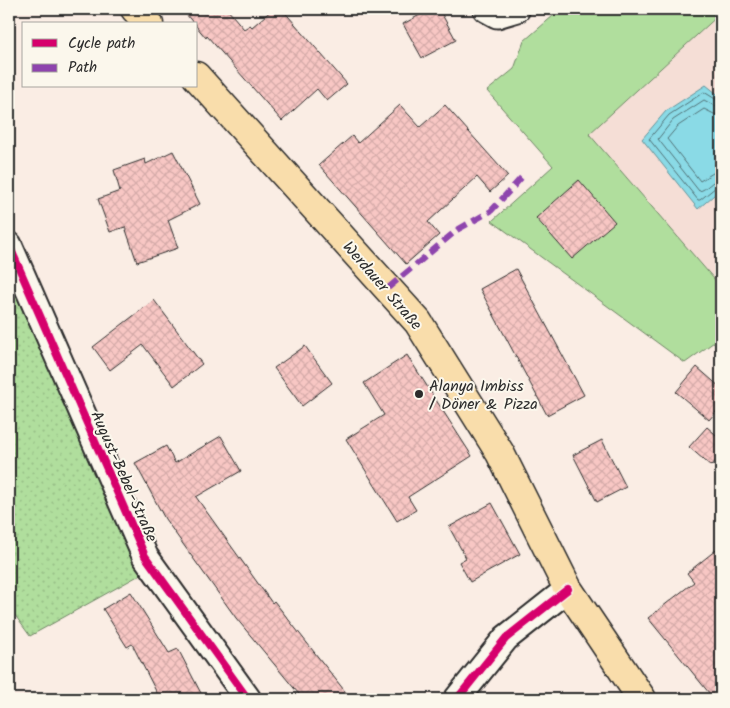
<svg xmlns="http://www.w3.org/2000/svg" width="730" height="708" font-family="Kalam,sans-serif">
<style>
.built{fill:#f5ded6}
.grass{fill:#b0de9d;stroke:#6e8464}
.garden{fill:url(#garden-dots);stroke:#6e8464}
.water{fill:#8adae6;stroke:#64949b}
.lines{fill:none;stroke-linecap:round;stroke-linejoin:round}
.shore{stroke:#517176;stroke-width:1}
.building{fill:url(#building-cross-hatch);stroke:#2b2b2b}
.minor-casing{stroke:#2b2b2b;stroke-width:29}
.major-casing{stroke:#2b2b2b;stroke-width:31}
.minor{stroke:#fbf7ec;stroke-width:25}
.major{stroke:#f9ddab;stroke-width:28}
.quiet{stroke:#8e44ad;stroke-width:6;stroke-dasharray:12 6;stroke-linecap:butt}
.cycleway-casing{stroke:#fbf7ec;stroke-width:11}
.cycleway{stroke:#d6006c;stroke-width:8}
.poi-dot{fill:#2b2b2b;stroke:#fbf7ec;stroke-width:2}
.labels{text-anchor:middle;stroke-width:4;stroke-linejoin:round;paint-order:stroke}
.street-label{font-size:16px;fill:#2b2b2b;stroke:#fbf7ec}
.poi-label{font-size:16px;fill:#2b2b2b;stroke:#fbf7ec;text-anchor:start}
</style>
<defs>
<pattern id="garden-dots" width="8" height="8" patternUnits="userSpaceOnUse" patternTransform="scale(1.25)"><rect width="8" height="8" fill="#b0de9d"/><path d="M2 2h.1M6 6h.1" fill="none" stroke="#98bf87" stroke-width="1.8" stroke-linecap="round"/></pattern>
<pattern id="building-cross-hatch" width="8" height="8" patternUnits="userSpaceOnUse" patternTransform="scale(1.25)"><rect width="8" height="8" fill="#f8c7c4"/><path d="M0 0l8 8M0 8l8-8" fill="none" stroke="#d5aba9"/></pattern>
</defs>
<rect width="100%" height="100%" fill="#faede4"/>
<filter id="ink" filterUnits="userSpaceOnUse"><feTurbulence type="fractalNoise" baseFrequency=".02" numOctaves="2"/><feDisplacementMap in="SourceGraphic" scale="10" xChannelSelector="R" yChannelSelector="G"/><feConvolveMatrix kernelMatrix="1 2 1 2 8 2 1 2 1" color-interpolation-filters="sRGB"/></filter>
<g filter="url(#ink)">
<polygon class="built" points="721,13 721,287 589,134"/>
<polygon class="grass" points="561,9 721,9 721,13 589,134 721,287 721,337 685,363 492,221 553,166 487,91 514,69 524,41"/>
<polygon class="garden" points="9,266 145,572 30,636 9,607"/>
<polygon class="water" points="706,85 721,97 721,189 698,209 642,139 666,111"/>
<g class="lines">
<g class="shore">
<polyline points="721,101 717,100 704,92 669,115 649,139 698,200 700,200 716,187 721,186"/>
<path d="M721,107L715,106L704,100L673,120L658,139L699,191C707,190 711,180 721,179"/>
<polyline points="721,115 714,114 704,109 678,126 667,139 700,181 713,173 721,172"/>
</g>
</g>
<g class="building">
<polygon points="182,9 227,9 244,29 250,25 252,27 273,9 282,9 347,84 327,101 317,89 282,121 207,36 206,38 196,26 196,24 194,24"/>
<polygon points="431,9 439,9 456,40 422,58 403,24"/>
<polygon points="400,105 420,127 445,105 508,176 490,192 477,177 428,222 439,235 406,264 319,165 352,136 358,143"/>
<polygon points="173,151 200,204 168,220 178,248 137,262 125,227 110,232 98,199 120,191 114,170 145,159 146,164"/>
<polygon points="579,180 615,222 572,259 536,218"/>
<polygon points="516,269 584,395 547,415 480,289"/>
<polygon points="154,300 202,364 174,386 143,345 110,370 93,347"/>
<polygon points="305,346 332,383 302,406 274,368"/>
<polygon points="407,355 472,456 408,497 416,510 397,521 346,439 384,415 364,383"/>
<polygon points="697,367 721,388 721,406 709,420 676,392"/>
<polygon points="707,427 721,439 721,455 711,466 689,447"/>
<polygon points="221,436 241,471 196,497 272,603 274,601 351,699 303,699 236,618 165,519 135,463 166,446 175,463"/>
<polygon points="602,440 626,487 597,502 573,455"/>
<polygon points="492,503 520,554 470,582 459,562 466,558 449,527"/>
<polygon points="721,546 721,699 714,699 648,618 694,582 687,573"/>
<polygon points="131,592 169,653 178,649 204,699 160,699 132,644 127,647 103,609"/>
</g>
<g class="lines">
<g class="minor-casing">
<g id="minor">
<polyline points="486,9 497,15 517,9"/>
<polyline points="9,245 145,556 248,699"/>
<polyline points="457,699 506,638 568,589"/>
</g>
</g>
<g class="major-casing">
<g id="major">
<polyline points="135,9 149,24"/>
<polyline points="196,76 418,322 500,453 568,589 642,699"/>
</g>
</g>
<use href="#minor" class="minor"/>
<use href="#major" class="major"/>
<polyline class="quiet" points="388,288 457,230 491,211 522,177"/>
<g class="cycleway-casing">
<g id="cycleway">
<polyline points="9,245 145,556 248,699"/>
<polyline points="457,699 506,638 568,589"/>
</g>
</g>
<use href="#cycleway" class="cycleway"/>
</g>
</g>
<circle class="poi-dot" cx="419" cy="394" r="5"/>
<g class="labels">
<g class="street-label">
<text transform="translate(383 285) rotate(49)" y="6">Werdauer Straße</text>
<text transform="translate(125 476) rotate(66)" y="6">August-Bebel-Straße</text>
</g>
<g class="poi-label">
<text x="429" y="391">Alanya Imbiss<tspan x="429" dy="18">/ Döner &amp; Pizza</tspan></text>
</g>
</g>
<rect width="730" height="708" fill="none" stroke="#fbf7ec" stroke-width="30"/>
<rect x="15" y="15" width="700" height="678" fill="none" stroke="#2b2b2b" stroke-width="2" filter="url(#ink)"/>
<rect x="22" y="22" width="175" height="65" fill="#fbf7ec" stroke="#a8a59f"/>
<rect x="32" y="39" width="25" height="8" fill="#d6006c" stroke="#a8a59f"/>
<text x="68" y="48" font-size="15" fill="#2b2b2b">Cycle path</text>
<rect x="32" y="64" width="25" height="8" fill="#8e44ad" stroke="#a8a59f"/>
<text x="68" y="72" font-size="15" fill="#2b2b2b">Path</text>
</svg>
